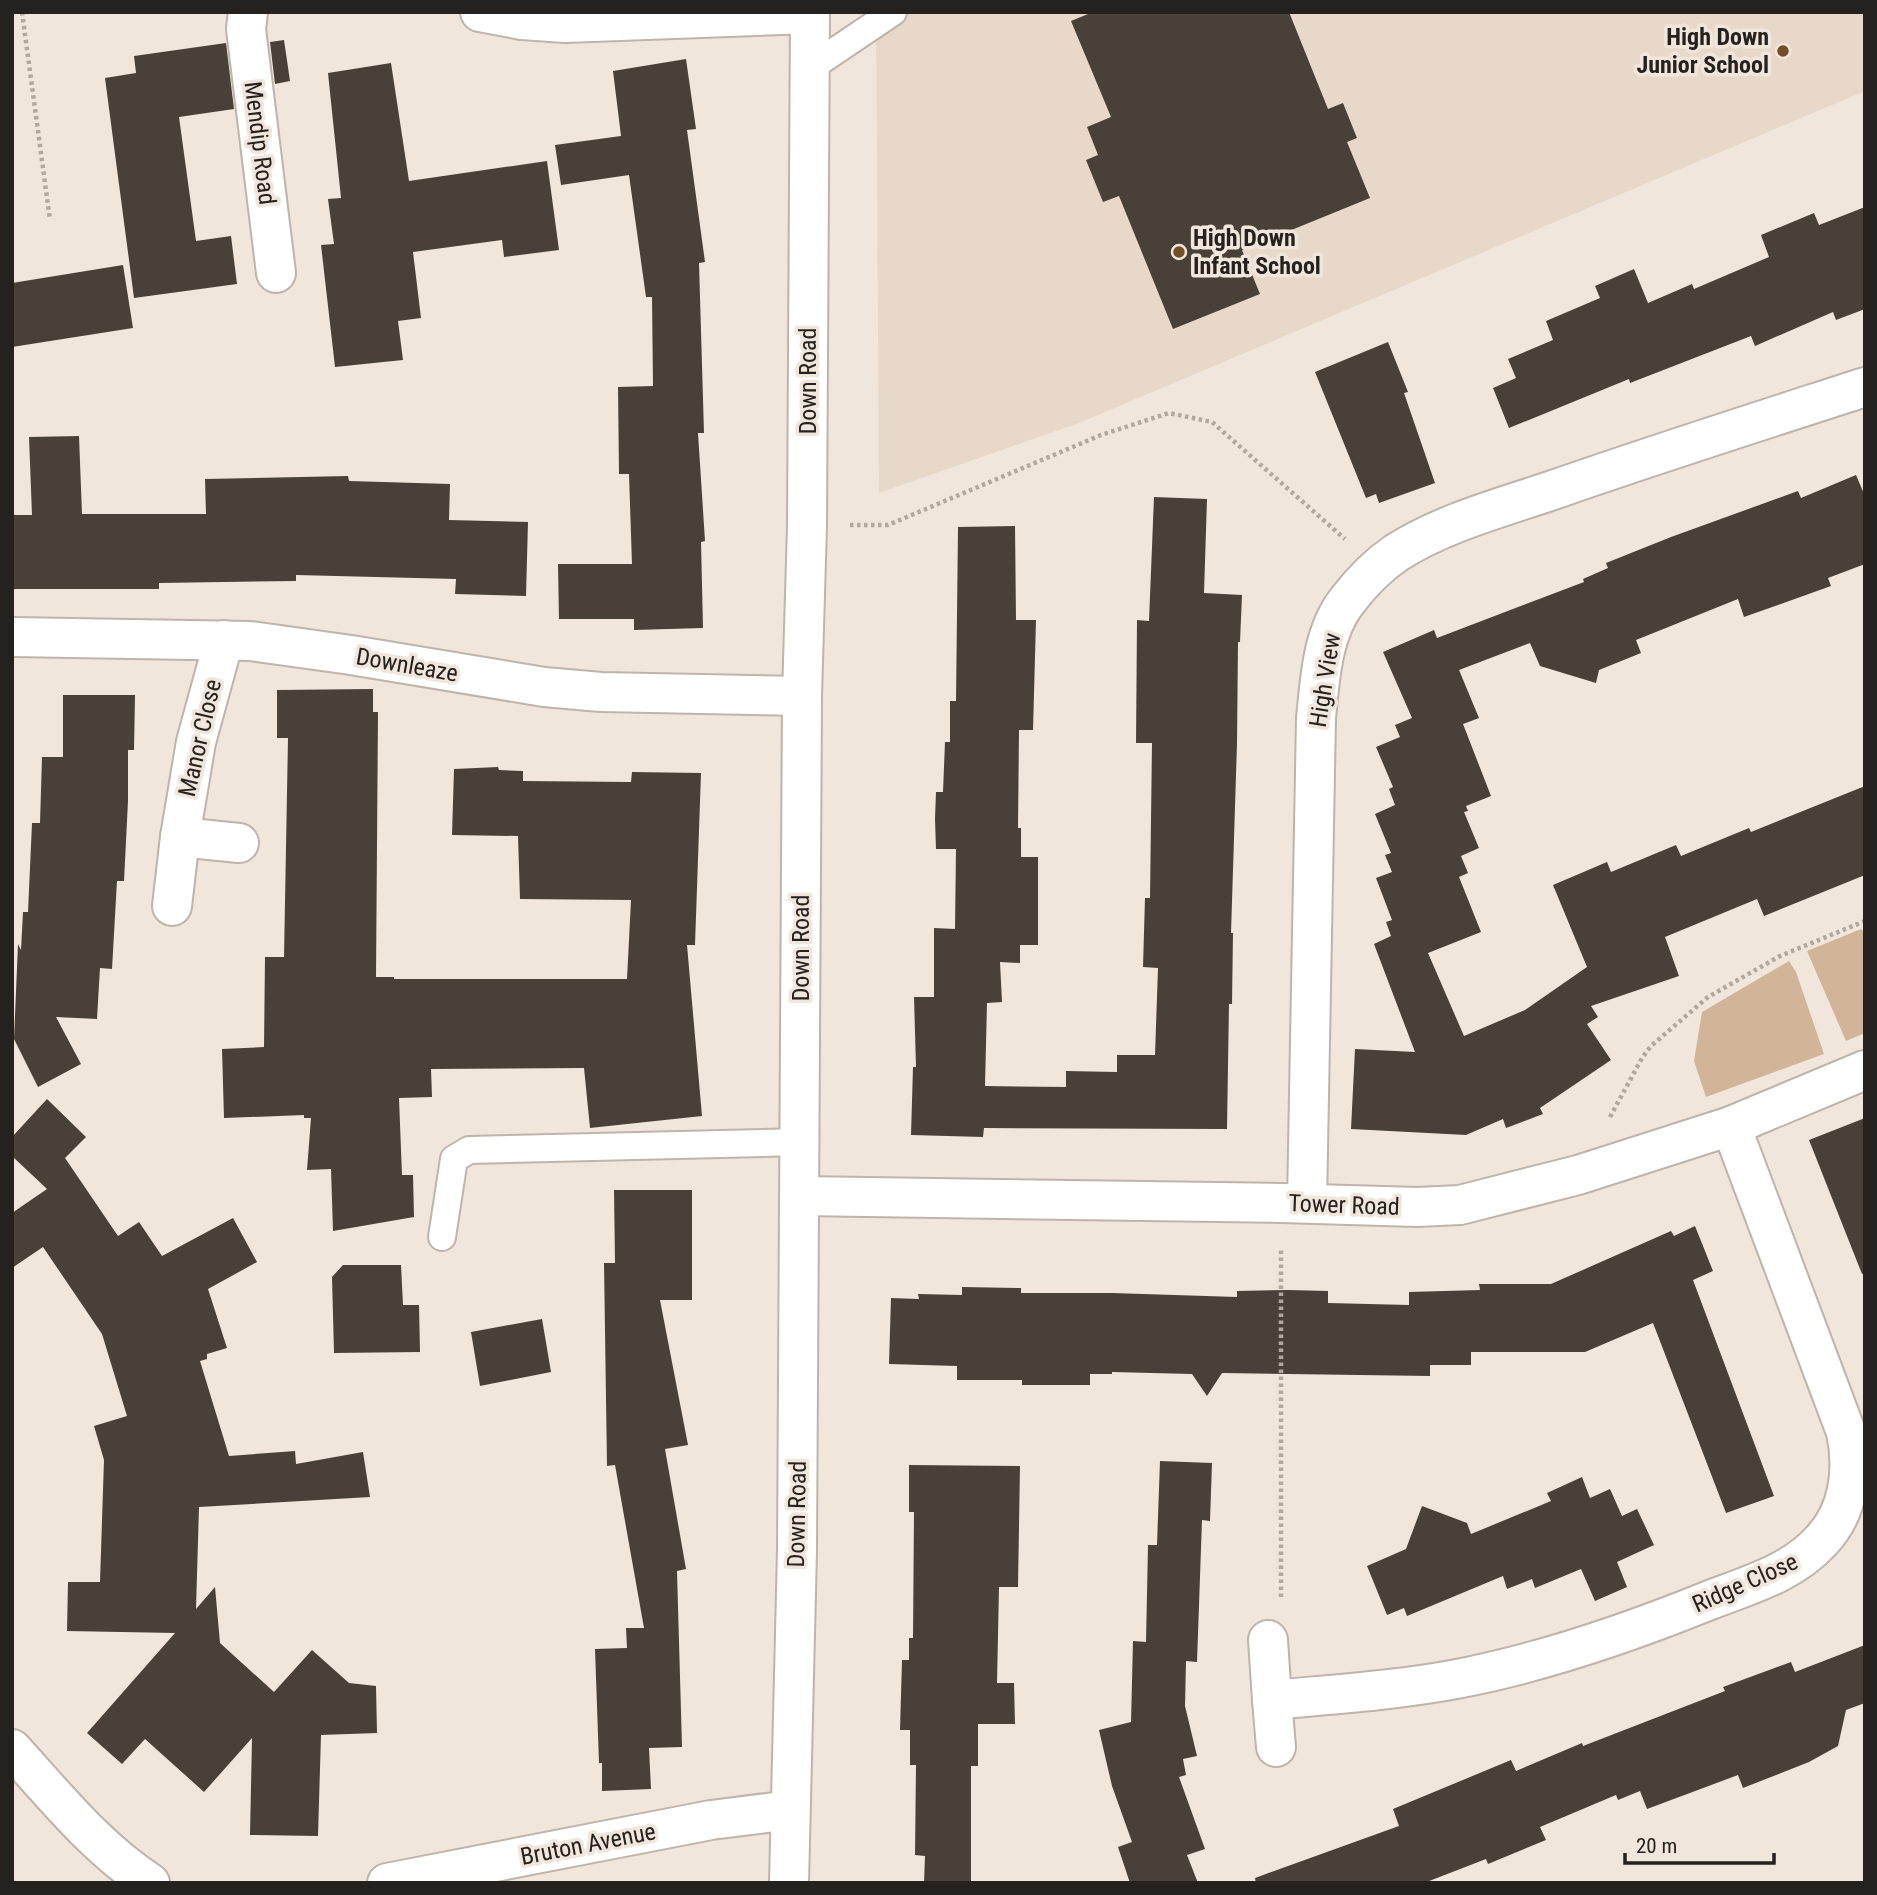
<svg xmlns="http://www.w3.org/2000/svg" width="1877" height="1895" font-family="'Roboto Condensed',sans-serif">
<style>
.built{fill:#e8d8c9}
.green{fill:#d2b598}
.building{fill:#494138}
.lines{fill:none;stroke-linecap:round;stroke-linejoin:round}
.service-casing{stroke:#beb4aa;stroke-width:30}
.minor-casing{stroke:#beb4aa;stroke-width:42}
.tertiary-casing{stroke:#beb4aa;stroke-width:42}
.path{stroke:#b1a8a0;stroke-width:4.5;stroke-dasharray:3.5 3.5;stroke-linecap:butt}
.service{stroke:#fff;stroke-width:26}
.minor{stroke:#fff;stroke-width:38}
.tertiary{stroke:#fff;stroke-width:38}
.poi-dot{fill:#724f28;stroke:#f1e6dc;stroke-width:2.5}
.labels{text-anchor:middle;stroke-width:7;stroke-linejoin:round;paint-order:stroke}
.poi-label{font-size:24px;font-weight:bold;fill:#25211e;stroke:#f1e6dc;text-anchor:end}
.street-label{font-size:24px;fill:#25211e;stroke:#f1e6dc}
</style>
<rect width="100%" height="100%" fill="#f1e6dc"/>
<polygon class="built" points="876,12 1865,12 1865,91 1079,423 879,493"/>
<g class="green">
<polygon points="1861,929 1865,933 1865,1033 1846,1041 1807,951"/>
<polygon points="1789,961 1796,972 1824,1054 1706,1097 1694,1061 1702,1012"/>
</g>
<g class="building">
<polygon points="1093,12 1289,12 1328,109 1343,103 1357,138 1347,142 1370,198 1242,250 1260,294 1173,329 1119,196 1103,202 1086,160 1098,155 1087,127 1111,117 1071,21"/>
<polygon points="284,40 290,81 275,84 270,42"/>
<polygon points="226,43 234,109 179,117 196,241 231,236 237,284 134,298 105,78 136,73 134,56"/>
<polygon points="686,59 696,129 687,130 705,262 699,263 704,433 698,433 705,541 701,542 703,628 634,630 634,619 559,619 558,564 632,564 629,474 619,474 618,387 653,386 652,297 646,297 629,175 561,185 555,145 621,136 613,71"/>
<polygon points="391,63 409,181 547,161 559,250 504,257 502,240 413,252 421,318 398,321 403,360 335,367 321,245 334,244 328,199 341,198 328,73"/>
<polygon points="1865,207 1865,309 1836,320 1833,312 1755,346 1751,336 1630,383 1629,379 1509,428 1493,388 1516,378 1508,359 1553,340 1546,321 1600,298 1595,286 1634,269 1648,303 1692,284 1694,289 1769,257 1761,235 1814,213 1819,225"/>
<polygon points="123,265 133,328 12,347 12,283"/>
<polygon points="1388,342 1408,392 1404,393 1435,483 1379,503 1376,494 1366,498 1315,372"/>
<polygon points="79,436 82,514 206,514 205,479 348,476 349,481 450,484 449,520 528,522 526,596 455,594 456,579 296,575 296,581 159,583 159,589 12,589 12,515 32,515 29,437"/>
<polygon points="1856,475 1865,496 1865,564 1828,578 1831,586 1744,617 1738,599 1636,640 1641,653 1599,670 1596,683 1540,666 1530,643 1459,670 1479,718 1463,724 1491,796 1466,806 1468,811 1464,812 1479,848 1461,856 1468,873 1459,877 1481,932 1428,953 1464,1036 1525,1010 1587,967 1553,885 1607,862 1611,872 1676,845 1681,856 1749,828 1751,832 1865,786 1865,875 1764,916 1757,899 1665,937 1679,976 1591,1006 1598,1017 1587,1024 1611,1060 1540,1108 1543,1114 1506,1128 1503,1119 1466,1135 1351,1129 1355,1049 1415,1052 1374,944 1391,936 1386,922 1392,920 1376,878 1392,872 1385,855 1391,853 1375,814 1395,805 1389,789 1393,787 1376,747 1400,737 1395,725 1412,718 1383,652 1434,630 1437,638 1584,582 1583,579 1608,568 1606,563 1671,537 1798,491 1801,498"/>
<polygon points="1154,497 1207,499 1204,593 1242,595 1240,642 1238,642 1237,744 1231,933 1233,933 1232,1004 1229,1004 1227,1129 984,1128 983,1137 911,1135 913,1067 916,1067 914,997 934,997 934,928 955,929 956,849 936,849 935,819 936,792 943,792 945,742 950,742 950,701 956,701 958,527 1015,526 1016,620 1036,620 1033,730 1019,730 1018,828 1021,828 1021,857 1038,857 1038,945 1020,945 1020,963 1000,962 1002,1002 987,1003 985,1086 1066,1087 1066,1071 1117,1072 1117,1055 1155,1055 1158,968 1143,967 1145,898 1150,898 1152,743 1136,743 1137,620 1149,621"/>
<polygon points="373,689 373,712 378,712 376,977 394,977 394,979 627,979 631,900 520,899 518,836 452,835 454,769 498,767 499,770 523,771 523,781 631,782 632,772 701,773 695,945 687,945 702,1116 590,1128 584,1068 431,1069 432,1097 399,1098 402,1175 413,1175 414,1217 333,1231 331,1169 307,1170 311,1118 304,1118 304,1115 224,1118 222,1049 264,1047 265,957 284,957 288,738 277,738 277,690"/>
<polygon points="63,695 135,695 134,750 128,750 128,801 124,881 117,881 112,969 100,968 97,1019 56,1017 81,1064 38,1087 14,1039 18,944 21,950 23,912 28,912 32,823 40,823 42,757 63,757"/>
<polygon points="47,1099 86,1137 65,1158 118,1236 139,1222 162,1256 233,1218 257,1262 208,1289 227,1348 207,1354 207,1359 200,1361 229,1456 295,1451 296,1464 363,1452 370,1497 199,1507 196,1609 215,1587 220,1643 274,1692 312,1650 349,1683 376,1686 377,1733 321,1735 318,1836 250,1835 252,1738 204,1792 145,1739 122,1764 87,1733 175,1633 67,1631 68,1582 100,1582 104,1460 94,1426 127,1416 102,1334 43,1247 12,1268 12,1213 47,1189 12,1156 12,1137"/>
<polygon points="1865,1118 1865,1273 1862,1274 1809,1140"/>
<polygon points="614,1190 692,1190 692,1300 660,1300 688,1445 665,1449 686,1569 677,1571 682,1747 649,1748 651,1789 602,1791 602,1763 599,1763 595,1649 627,1648 626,1628 644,1628 615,1465 607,1466 604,1263 615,1263"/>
<polygon points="1695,1226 1713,1271 1693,1280 1774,1496 1726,1513 1653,1323 1585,1352 1471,1352 1471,1365 1430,1365 1430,1376 1222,1373 1207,1396 1192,1374 1112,1372 1112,1374 1090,1374 1090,1385 1022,1385 1022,1380 957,1380 957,1366 889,1364 891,1298 919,1299 918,1294 962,1295 962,1287 1021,1288 1021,1293 1112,1293 1237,1297 1237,1291 1289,1290 1328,1291 1328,1303 1409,1305 1409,1292 1480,1290 1479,1284 1551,1284 1671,1231 1674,1236"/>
<polygon points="343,1265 401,1265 403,1305 419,1305 420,1352 334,1353 332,1277"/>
<polygon points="542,1319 551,1372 480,1386 471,1332"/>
<polygon points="1160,1461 1212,1463 1210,1521 1202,1520 1197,1662 1186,1661 1185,1706 1197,1756 1183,1759 1186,1775 1179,1777 1205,1849 1187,1855 1198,1883 1130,1883 1118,1847 1132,1842 1112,1786 1099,1730 1131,1722 1133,1641 1146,1642 1148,1545 1157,1545"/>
<polygon points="909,1465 1020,1466 1018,1587 999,1587 997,1683 1014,1683 1015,1724 978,1724 978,1766 971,1766 971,1883 924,1883 925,1856 915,1855 916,1765 910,1765 910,1730 900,1730 902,1660 909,1660 909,1638 913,1638 914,1512 909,1512"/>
<polygon points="1582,1477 1590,1498 1610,1489 1622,1516 1637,1509 1654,1545 1617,1562 1627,1587 1595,1601 1581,1569 1535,1588 1532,1579 1507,1589 1503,1576 1407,1616 1404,1608 1387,1615 1367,1566 1406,1549 1422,1506 1467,1523 1471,1534 1551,1501 1547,1493"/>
<polygon points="1865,1645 1865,1703 1846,1710 1838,1746 1809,1762 1743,1788 1738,1775 1647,1809 1640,1791 1618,1800 1616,1795 1540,1827 1546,1840 1488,1864 1486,1859 1424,1883 1256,1883 1255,1878 1399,1826 1393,1809 1511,1760 1516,1771 1582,1743 1583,1746 1725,1691 1723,1687 1791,1662 1795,1672"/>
</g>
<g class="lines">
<g class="service-casing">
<g id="service">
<polyline points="810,68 893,12"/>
<polyline points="442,1237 454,1159 469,1150 801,1142"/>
</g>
</g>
<g class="minor-casing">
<g id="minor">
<polyline points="248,12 246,29 276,273"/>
<polyline points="480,12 522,20 565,23 810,14"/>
<polyline points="12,637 250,641 351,655 544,687 601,692 802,696"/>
<polyline points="180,837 239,843"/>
<polyline points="172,906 180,837 196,742 224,640"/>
<polyline points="800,1196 1281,1203 1417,1207 1460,1205 1578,1175 1731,1126 1865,1070"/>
<path d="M1307,1203L1316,718C1320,679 1322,633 1347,601C1360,584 1377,566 1396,553C1443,523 1500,508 1553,490C1656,454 1760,421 1865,387"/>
<polyline points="1268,1640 1272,1700"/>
<path d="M1276,1747L1272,1700C1337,1694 1403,1690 1467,1677C1550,1660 1631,1632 1710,1600C1749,1585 1792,1573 1821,1541C1849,1512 1854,1470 1846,1432L1731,1126"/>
<path d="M12,1749C55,1796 96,1848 150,1883"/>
<polyline points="387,1883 711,1820 790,1810"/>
</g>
</g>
<g class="tertiary-casing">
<polyline id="tertiary" points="789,1883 797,1550 802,696 807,526 810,12"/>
</g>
<g class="path">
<polyline points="22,12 50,220"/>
<polyline points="850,525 888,525 1101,435 1169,413 1212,422 1345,539"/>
<polyline points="1610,1117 1642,1058 1651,1046 1708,997 1780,956 1865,921"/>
<polyline points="1281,1597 1281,1249"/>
</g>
<use href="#service" class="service"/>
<use href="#minor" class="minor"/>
<use href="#tertiary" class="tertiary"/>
</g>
<g class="poi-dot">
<circle cx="1783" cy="51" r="7"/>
<circle cx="1179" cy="252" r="7"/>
</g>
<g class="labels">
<g class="poi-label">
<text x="1769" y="45">High Down<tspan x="1769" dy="28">Junior School</tspan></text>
<text x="1193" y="246" text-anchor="start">High Down<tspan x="1193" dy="28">Infant School</tspan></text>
</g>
<g class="street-label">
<text transform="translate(260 143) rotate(83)" y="8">Mendip Road</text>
<text transform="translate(808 381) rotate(-90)" y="8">Down Road</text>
<text transform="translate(407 665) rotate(10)" y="8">Downleaze</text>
<text transform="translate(1325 680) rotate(-81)" y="8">High View</text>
<text transform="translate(200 738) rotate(-77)" y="8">Manor Close</text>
<text transform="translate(801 948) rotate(-90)" y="8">Down Road</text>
<text transform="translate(1344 1205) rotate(2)" y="8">Tower Road</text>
<text transform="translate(797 1514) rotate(-89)" y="8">Down Road</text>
<text transform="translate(1745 1583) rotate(-24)" y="8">Ridge Close</text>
<text transform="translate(588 1844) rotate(-11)" y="8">Bruton Avenue</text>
</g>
</g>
<rect width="1877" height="1895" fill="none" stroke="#25211e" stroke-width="28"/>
<path d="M1625 1853v10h149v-10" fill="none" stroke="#25211e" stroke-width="3.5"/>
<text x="1636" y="1853" font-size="21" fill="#25211e" stroke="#f1e6dc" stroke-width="5" paint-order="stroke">20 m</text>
</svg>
